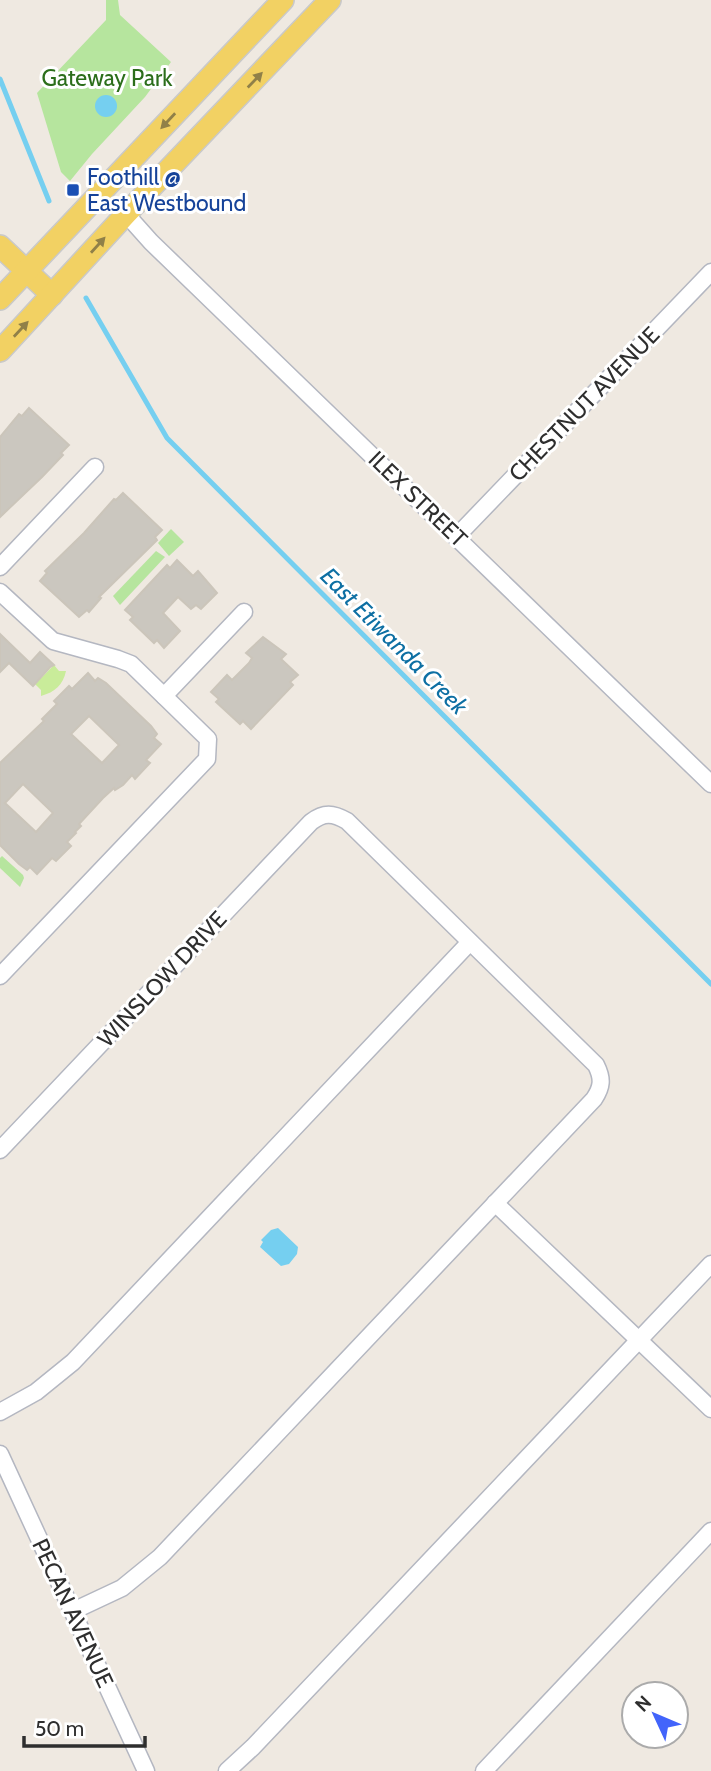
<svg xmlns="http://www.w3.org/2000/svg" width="711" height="1771" font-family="Cabin,sans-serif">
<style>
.green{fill:#b6e59e}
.pitch{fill:#c9ec9a}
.water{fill:#75cff0}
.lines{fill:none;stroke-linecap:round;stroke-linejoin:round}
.stream{stroke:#75cff0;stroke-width:5}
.building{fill:#cbc7bf;stroke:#cbc5ba;stroke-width:2;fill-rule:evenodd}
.minor-casing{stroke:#b4b7c1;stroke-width:19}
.major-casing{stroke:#c9c9c9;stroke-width:24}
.minor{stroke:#fff;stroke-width:16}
.major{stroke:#f2d163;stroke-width:21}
.oneway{fill:#908048}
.transit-dot{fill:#1a4fb4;stroke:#fff;stroke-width:2.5}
.labels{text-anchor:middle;stroke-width:6;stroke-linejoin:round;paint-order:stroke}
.park-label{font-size:23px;fill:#2c6e1b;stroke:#fff}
.transit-label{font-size:23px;fill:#164399;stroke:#fff;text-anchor:start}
.street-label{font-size:23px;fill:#2e2e2e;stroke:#fff}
.water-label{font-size:24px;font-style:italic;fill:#0d6fa3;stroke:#fff}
</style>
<rect width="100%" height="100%" fill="#efe9e1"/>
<g class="green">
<polygon points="106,0 118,0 120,15 171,62 145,97 92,154 70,181 61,172 37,93 106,20"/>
<polygon points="171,529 184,542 169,556 158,543"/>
<polygon points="156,551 165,557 120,605 113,596"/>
<polygon points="2,856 23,875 24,878 20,887 0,868 0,858"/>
</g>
<path class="pitch" d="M54,665L59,671H66C63,685 55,692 41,696V690L35,684Z"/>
<g class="water">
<circle cx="106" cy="106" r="11"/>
<polygon points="278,1228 298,1247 297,1254 289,1264 281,1266 260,1247 263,1242 261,1240 271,1230"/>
</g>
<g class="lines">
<g class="stream">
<polyline points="0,79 49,201"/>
<polyline points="86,298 167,438 711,984"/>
</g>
</g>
<g class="building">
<polygon points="29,408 69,445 61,453 63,455 42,477 0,517 0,437 19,414 22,416"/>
<polygon points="123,493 162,530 155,537 157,540 99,597 101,598 89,612 87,610 79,617 40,581 47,573 45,571 84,533 114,499 116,500"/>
<polygon points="177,560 193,576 198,571 217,593 201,609 196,605 191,609 178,597 163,613 180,631 164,648 157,640 154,643 130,620 133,617 125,610 167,565 170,568"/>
<polygon points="0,634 30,663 40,652 54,665 50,667 33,686 9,663 0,672"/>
<polygon points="263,637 286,654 281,659 298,675 290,682 293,685 251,729 243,721 240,724 216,702 219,699 211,692 227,675 232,680 249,663 252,658 246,653"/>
<path d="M88,673L95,681L98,678L106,683L151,726L157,734L154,738L161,744L146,760L150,763L135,779L132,775L123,785L115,790L114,788L103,798L79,824L81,826L75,832L76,833L67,842L71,846L56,861L52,858L37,874L30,867L27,870L19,864L0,845V763L44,721L42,719L57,704L54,701L69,686L72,689ZM89,716L119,745L102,763L71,734ZM23,784L53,813L36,832L5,803Z"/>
</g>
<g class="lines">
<g class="minor-casing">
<g id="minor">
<polyline points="126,214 151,242 711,784"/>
<polyline points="457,536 711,272"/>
<polyline points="0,567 95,467"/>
<polyline points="0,592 53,641 118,659 131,664 208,739 207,759 0,976"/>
<polyline points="164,696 244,612"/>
<path d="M0,1150L311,822C324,812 333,813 347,821L596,1065C603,1079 602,1087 594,1099L160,1557L122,1588L73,1611"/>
<polyline points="495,1203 711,1409"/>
<polyline points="0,1412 36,1392 73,1362 470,942"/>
<polyline points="0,1454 146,1771"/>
<polyline points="227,1771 253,1747 711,1264"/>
<polyline points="484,1771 711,1531"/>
</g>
</g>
<g class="major-casing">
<g id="major">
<polyline points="0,246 52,295"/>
<polyline points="0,299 283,0"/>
<polyline points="0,351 126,214 330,0"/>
</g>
</g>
<use href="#minor" class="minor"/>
<use href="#major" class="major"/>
</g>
<defs><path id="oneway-solid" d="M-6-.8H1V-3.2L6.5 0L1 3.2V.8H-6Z" transform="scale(1.75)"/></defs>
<g class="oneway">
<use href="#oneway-solid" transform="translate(255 80) rotate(-46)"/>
<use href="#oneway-solid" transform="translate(168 121) rotate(133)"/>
<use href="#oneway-solid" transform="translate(98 245) rotate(-48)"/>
<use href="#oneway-solid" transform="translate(21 329) rotate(-47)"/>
</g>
<rect class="transit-dot" x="66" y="183" width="14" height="14" rx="3.5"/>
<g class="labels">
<g class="park-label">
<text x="107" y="86">Gateway Park</text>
</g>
<g class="transit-label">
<text x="87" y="185">Foothill @<tspan x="87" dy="26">East Westbound</tspan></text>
</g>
<g class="street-label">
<text transform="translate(584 404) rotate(-46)" y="8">CHESTNUT AVENUE</text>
<text transform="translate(418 499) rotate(44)" y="8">ILEX STREET</text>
<text transform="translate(162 979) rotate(-47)" y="8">WINSLOW DRIVE</text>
<text transform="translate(73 1613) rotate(65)" y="8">PECAN AVENUE</text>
</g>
<g class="water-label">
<text transform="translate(394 641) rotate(45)" y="8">East Etiwanda Creek</text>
</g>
</g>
<g transform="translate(655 1715) rotate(314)"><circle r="33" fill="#ffffff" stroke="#ababab" stroke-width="2"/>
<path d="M0-5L12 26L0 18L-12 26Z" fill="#4264fb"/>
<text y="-10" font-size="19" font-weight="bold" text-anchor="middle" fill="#2e2e2e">N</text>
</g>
<path d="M24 1736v10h121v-10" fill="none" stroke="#2e2e2e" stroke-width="3.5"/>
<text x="35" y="1736" font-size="21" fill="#2e2e2e" stroke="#ffffff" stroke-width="5" paint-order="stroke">50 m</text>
</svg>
